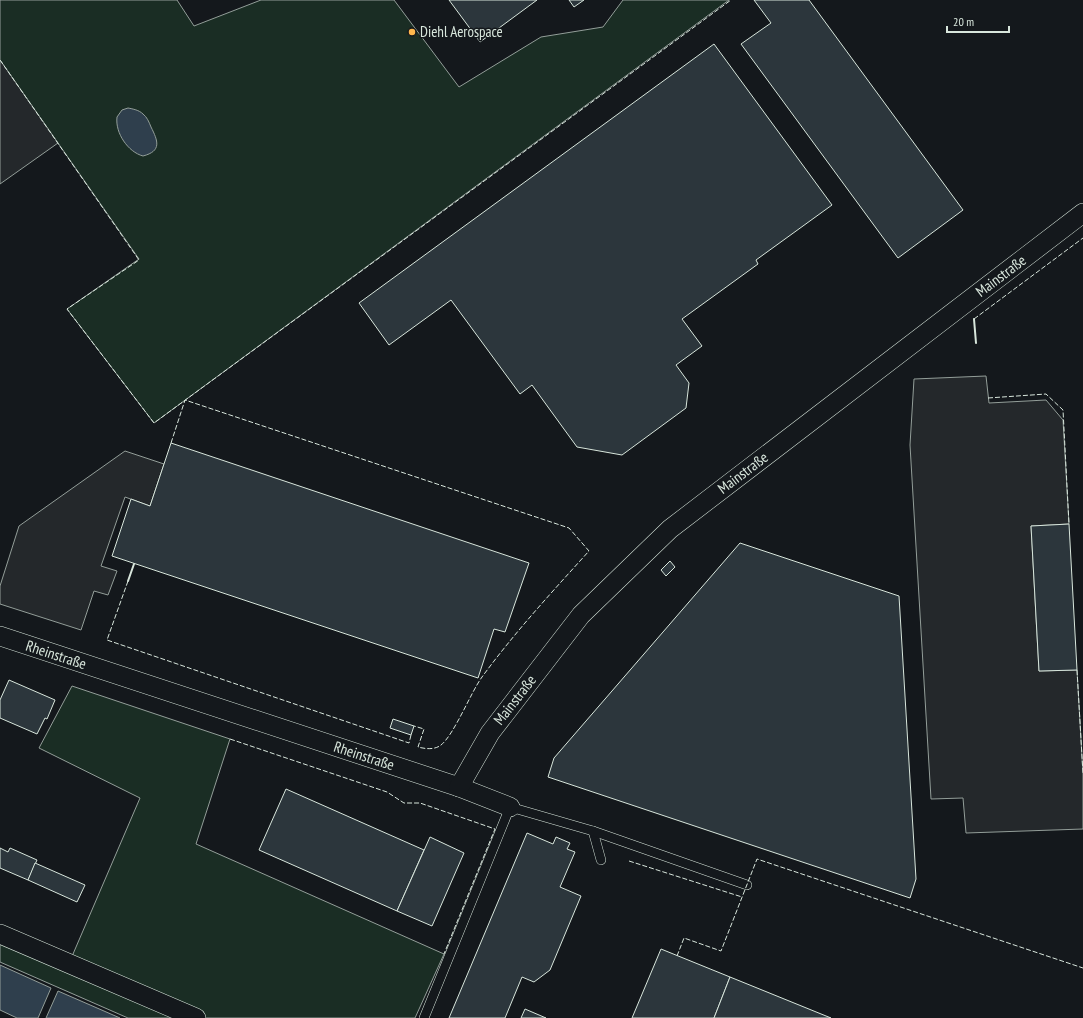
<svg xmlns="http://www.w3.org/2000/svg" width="1083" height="1018" font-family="'PT Sans Narrow',sans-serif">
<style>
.green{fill:#1a2d24;stroke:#939e99}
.parking{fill:#24282b;stroke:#939e99}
.water{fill:#2f3f4d;stroke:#939e99}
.building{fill:#2c363c;stroke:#d8e6dc}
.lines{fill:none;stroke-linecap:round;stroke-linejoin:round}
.lane-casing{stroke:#d8e6dc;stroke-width:10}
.street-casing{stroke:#d8e6dc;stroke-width:20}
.lane{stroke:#14181c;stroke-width:9}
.street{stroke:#14181c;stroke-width:19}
.fence{stroke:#d8e6dc;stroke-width:1;stroke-dasharray:5 2;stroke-linecap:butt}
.wall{stroke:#d8e6dc;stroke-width:2}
.poi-dot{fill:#ffb74d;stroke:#14181c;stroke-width:1.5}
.labels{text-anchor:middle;stroke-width:3;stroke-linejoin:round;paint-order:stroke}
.poi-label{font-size:15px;fill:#d8e6dc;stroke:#14181c;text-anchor:start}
.street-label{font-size:15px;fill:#d8e6dc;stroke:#14181c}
</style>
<rect width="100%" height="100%" fill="#14181c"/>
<g class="green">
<polygon points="0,0 177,0 194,26 261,0 394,0 459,87 541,37 603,27 623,0 729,0 154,423 67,309 139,259 0,60"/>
<polygon points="72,686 230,739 196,844 444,954 415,1018 128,1018 0,962 0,940 67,968 140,798 39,748"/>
</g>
<g class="parking">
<polygon points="0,60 58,143 0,184"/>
<polygon points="986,376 989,403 1046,400 1063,420 1069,524 1031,526 1039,671 1077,670 1083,774 1083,829 966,833 963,798 931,799 910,445 914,379"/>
<polygon points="125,451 164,464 150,506 125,497 101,566 117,571 108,595 94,591 81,630 0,604 0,586 19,526"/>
</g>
<g class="water">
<path d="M128,108C133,109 139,110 143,114C147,117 149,122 151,127C158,141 162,151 143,156C128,152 115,133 117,117L122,110Z"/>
<polygon points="0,965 51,988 38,1018 17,1018 0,1010"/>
<polygon points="58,991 120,1018 46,1018"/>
</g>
<g class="building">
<polygon points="449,0 537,0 480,42"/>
<polygon points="569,0 584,0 574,7"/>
<polygon points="754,0 809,0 963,210 898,258 741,44 771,23"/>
<polygon points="714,44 832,205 756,260 758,264 682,319 702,346 676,365 689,383 686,408 622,455 577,447 532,385 520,394 451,300 389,345 359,303"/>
<polygon points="171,443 529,563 505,632 494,629 478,678 112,556 131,499 150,506"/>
<polygon points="1069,524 1077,670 1039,671 1031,526"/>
<polygon points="740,543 899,596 916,879 910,898 548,777 554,758"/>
<polygon points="670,561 675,567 666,576 661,570"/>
<polygon points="9,680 55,700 47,719 45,718 37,734 0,718 0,700"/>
<polygon points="393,719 414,726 411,735 390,728"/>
<polygon points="286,789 424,850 397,911 259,850"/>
<polygon points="527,833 553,844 556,837 570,843 567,849 575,852 560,887 581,896 550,970 534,982 522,977 505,1018 449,1018"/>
<polygon points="430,837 464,853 432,926 397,911"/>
<polygon points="0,848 8,852 10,848 37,860 28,880 0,868"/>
<polygon points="35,863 85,885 77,902 28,880"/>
<polygon points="661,949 730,977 714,1018 632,1018"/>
<polygon points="730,977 831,1018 714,1018"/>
<polygon points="525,1009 546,1018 521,1018"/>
</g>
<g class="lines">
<g class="lane-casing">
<g id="lane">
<polyline points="593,831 601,860"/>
<polyline points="424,1018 510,807 593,831 747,885"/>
</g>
</g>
<g class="street-casing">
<g id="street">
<polyline points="0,636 459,787 510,807"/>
<polyline points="459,787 490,733 581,615 670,529 1083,213"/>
<polyline points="0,934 196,1018"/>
</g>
</g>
<use href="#lane" class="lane"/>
<use href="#street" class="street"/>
<g class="fence">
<polyline points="0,60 139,260 67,309 154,423 731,0"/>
<polyline points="974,319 1083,238"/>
<polyline points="988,398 1046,394 1063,410 1069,524"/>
<path d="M171,443L185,400L569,528L589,551C552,592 515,632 482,677C471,692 454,735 441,745C435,750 425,749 418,747L424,729L414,726"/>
<polyline points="128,581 107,640 409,743 411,735"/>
<polyline points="1077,670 1083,774"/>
<polyline points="230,739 387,792 404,803 420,803 495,829 444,954"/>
<polyline points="629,861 742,897"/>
<polyline points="677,956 684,938 721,951 757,859 1083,968"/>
</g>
<g class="wall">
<polyline points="974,319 976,343"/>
<polyline points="128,581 134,564"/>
</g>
</g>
<circle class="poi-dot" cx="412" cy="32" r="4"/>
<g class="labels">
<g class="poi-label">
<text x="420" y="37">Diehl Aerospace</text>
</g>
<g class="street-label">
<text transform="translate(1001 276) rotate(-37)" y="5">Mainstraße</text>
<text transform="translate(743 473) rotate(-37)" y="5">Mainstraße</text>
<text transform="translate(56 655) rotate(18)" y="5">Rheinstraße</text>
<text transform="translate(515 700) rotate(-52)" y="5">Mainstraße</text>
<text transform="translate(364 756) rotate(18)" y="5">Rheinstraße</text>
</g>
</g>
<path d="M947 26v6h62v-6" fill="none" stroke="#d8e6dc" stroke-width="2"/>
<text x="953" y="26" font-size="12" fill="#d8e6dc" stroke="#14181c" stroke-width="3" paint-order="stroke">20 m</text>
</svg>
